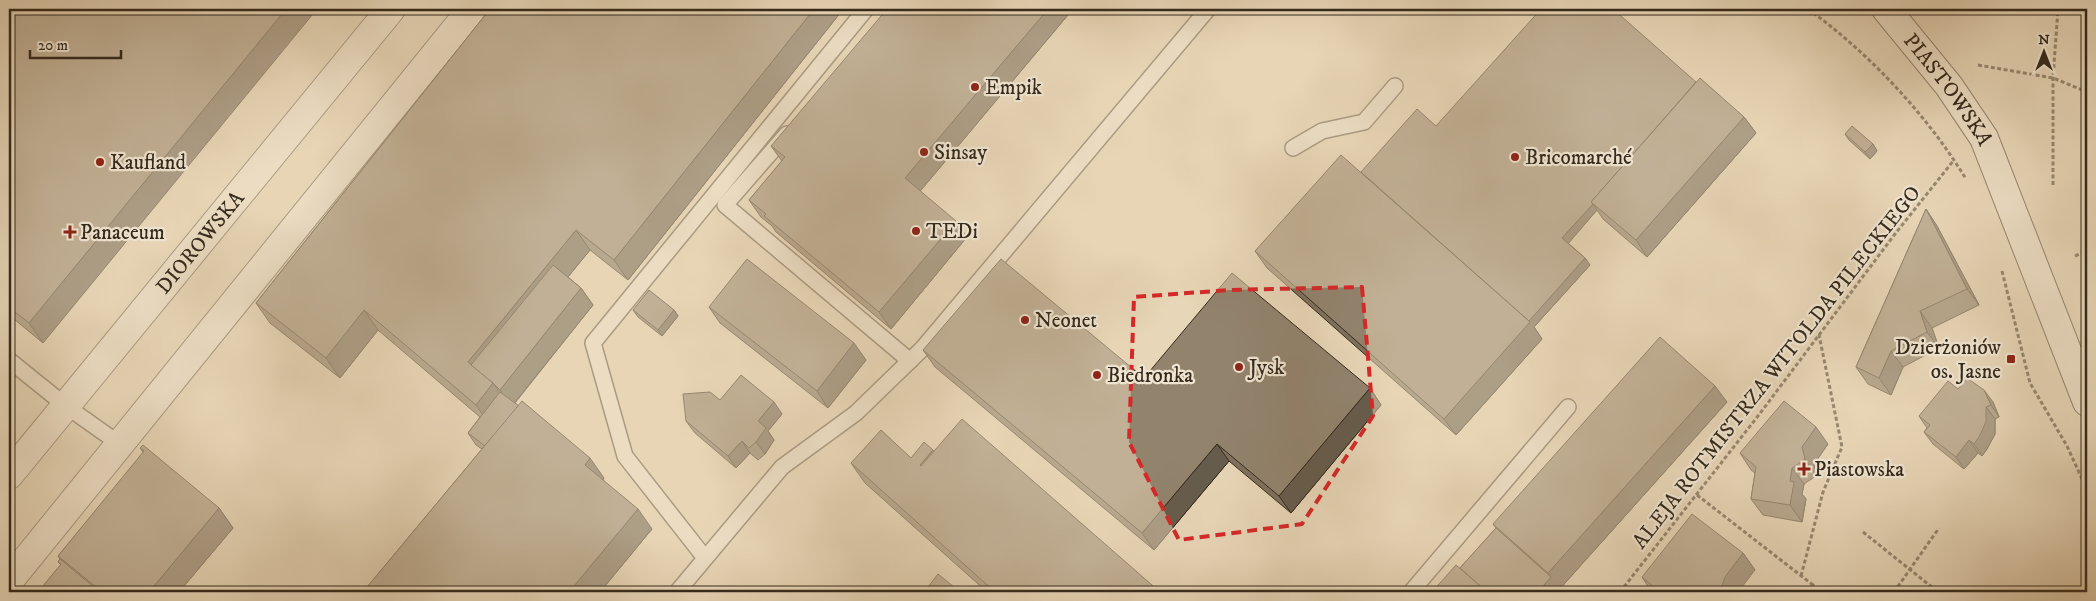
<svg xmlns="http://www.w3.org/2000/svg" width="2096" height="601" font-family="'IM FELL DW Pica',serif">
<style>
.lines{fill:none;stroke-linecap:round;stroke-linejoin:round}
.lane-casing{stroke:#625543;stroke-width:18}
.street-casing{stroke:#625543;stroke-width:30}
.secondary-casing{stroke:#352a1c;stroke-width:30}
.path{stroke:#352a1c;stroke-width:3;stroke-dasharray:4 2.5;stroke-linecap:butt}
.lane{stroke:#efe4d0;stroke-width:15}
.street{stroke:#efe4d0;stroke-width:28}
.secondary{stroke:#efe4d0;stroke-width:28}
.wall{fill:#7e715e;stroke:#352a1c}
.shaded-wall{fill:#665c4c;stroke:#352a1c}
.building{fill:#92836d;stroke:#352a1c}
.marked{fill:none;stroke:#d62828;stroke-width:4;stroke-dasharray:10 6;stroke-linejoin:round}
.poi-dot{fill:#8f2418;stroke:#efe4d0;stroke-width:2}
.labels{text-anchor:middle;stroke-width:4.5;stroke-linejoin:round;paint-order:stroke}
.poi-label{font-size:21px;fill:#352a1c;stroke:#efe4d0;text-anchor:start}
.street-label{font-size:21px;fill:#352a1c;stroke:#efe4d0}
</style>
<rect width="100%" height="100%" fill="#e7d6b7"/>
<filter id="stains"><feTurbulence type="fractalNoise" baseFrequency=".004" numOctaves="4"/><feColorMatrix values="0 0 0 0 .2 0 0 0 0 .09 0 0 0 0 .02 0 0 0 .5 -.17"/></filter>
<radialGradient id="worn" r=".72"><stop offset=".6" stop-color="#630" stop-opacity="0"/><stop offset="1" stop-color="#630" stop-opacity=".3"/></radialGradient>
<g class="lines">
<g class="lane-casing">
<g id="lane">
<polyline points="787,134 725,205 910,361"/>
<polyline points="1293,148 1322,131 1364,122 1395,86"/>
<polyline points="9,360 66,406 121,445"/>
<polyline points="705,558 625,456 593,343 866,9"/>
<polyline points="677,592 782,467 856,413 922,349 1208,9"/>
<polyline points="1411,592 1568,407"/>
</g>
</g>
<g class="street-casing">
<g id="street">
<path id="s1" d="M9,475L391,9"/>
<polyline points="9,581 472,9"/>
</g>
</g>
<g class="secondary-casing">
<g id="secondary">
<path id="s2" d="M1886,9L1949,86L1984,138L2087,402"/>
</g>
</g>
<g class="path">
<path d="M1808,9C1869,53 1927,115 1966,179"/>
<polyline points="1978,65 2053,78 2087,92"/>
<polyline points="2053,185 2053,78 2058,9"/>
<polyline points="2075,256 2087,251"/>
<polyline points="2002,271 2030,383 2067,446 2087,490"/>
<polyline points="1697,495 1813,585"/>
<polyline points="1863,532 1938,592"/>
<polyline points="1801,576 1823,492 1842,447 1819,335"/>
<polyline points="1620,592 1758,416 1895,234 1954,160"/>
<polyline points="1807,592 1813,585 1822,592"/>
<polyline points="1894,592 1939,528"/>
</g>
<use href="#lane" class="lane"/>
<use href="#street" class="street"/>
<use href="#secondary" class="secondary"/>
</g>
<g class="wall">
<polygon points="9,9 43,343 9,315"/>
<polygon points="490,9 839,9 841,12 628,280 590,250 568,277 581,288 593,305 515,403 604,478 603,480 652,529 600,592 363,592 482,449 476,445 468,433 480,417 378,330 340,378 270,323 256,303"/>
<polygon points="1073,9 920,191 967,237 891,329 776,232 772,226 761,217 749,200 782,161 771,146"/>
<polygon points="1696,82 1744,117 1756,133 1647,257 1603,219 1597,210 1568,243 1585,258 1590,265 1534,327 1542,339 1456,435 1267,268 1255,251 1361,172 1436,126"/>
<polygon points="1845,134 1873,144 1877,151 1870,159 1849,140"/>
<polygon points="1926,209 1937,226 1979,305 1932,328 1939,348 1903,367 1891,395 1868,384 1856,367"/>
<polygon points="709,307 866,360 828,408 720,323"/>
<polygon points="633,310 674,310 678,316 662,336 638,317"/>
<polygon points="923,350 1144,378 1370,388 1381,405 1291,513 1229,461 1154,550 935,367"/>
<polygon points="1958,389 1993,402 1999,417 1995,419 1995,434 1987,449 1982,456 1978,453 1964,469 1933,444 1924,432 1927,428 1919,416"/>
<polygon points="720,400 782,414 768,431 774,440 765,454 758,460 750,453 736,468 695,433 686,421"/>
<polygon points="1727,402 1557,592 1460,568 1496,528 1493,524"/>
<polygon points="1828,444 1814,464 1816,476 1804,484 1802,494 1806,499 1802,522 1763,515 1751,499 1755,473 1751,470 1740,453"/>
<polygon points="140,448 219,508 233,528 179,592 38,592 61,565 58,562 60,559 58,556 144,453"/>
<polygon points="934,451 1160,592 987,592 865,483 851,463 911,458"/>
<polygon points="1743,553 1755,570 1651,591 1642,577"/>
</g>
<g class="shaded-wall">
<polygon points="286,9 317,9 43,343 29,323"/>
<polygon points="814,9 839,9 841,12 628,280 614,260"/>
<polygon points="1048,9 1073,9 917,195 905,178"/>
<polygon points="1744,117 1756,133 1647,257 1636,240"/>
<polygon points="1873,144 1877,151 1870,159 1865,152"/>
<polygon points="1593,204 1597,210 1567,245 1562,238"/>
<polygon points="1926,209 1937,226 1979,305 1967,289"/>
<polygon points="956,221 967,237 891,329 879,312"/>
<polygon points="576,230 590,250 485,378 468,362"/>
<polygon points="1585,258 1590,265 1534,327 1542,339 1456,435 1444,419 1527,323"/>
<polygon points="581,288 593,305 511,407 500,390"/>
<polygon points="364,310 378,330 340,378 326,358"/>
<polygon points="674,310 678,316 662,336 658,330"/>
<polygon points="1920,311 1932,328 1939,348 1927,332"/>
<polygon points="854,343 866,360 828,408 817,391"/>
<polygon points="1891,351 1903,367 1891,395 1879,378"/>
<polygon points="493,383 507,403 490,425 476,405"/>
<polygon points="1715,386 1727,402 1557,592 1538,592 1551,577 1548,573"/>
<polygon points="1370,388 1381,405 1291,513 1279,496"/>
<polygon points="1984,390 1993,402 1999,417 1991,405"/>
<polygon points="774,402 782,414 768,431 774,440 765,454 756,442 758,421"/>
<polygon points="1986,407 1995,419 1995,434 1987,449 1982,456 1974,444"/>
<polygon points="1816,427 1828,444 1814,464 1816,476 1805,459 1802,447"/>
<polygon points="1969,440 1978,453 1964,469 1956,457"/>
<polygon points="742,441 750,453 736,468 728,456"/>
<polygon points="1217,444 1229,461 1154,550 1142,533"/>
<polygon points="933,450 947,470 934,485 920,465"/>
<polygon points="590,458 604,478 599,485 585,465"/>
<polygon points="1792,468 1804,484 1802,494 1806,499 1802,522 1790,505 1790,481"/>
<polygon points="219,508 233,528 179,592 149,592"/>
<polygon points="638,509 652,529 600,592 569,592"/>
<polygon points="1743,553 1755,570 1738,592 1720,592 1725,577"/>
</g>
<g class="building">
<polygon points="9,9 286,9 29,323 9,307"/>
<polygon points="490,9 814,9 614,260 576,230 468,362 493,383 476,405 364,310 326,358 256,303"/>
<polygon points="887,9 1048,9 905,178 956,221 879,312 764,216 766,214 749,200 785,157 771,146"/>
<polygon points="1541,9 1613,9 1696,82 1591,202 1593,204 1562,238 1585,258 1529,321 1361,172 1417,109 1436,126"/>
<polygon points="1700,78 1744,117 1636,240 1591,202"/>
<polygon points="1852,126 1873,144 1865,152 1845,134"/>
<polygon points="1341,155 1530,322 1444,419 1255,251"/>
<polygon points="1926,209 1967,289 1920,311 1927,332 1891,351 1879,378 1856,367"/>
<polygon points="747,259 854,343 817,391 709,307"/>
<polygon points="1001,259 1144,378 1232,273 1370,388 1279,496 1217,444 1142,533 923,350"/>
<polygon points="553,265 581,288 500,390 493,383 471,365"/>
<polygon points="649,290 674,310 658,330 633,310"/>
<polygon points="1660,337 1715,386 1548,573 1493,524"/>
<polygon points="741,375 774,402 758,421 766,428 756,442 749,448 742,441 728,456 686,421 683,394 710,392 720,400"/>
<polygon points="1967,378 1984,390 1991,405 1986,407 1986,422 1979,437 1974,444 1969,440 1956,457 1924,432 1930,425 1919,416 1948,381 1958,389"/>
<polygon points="500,392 519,406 485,446 468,433"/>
<polygon points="522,401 590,458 585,465 638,509 569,592 363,592"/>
<polygon points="1784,401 1816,427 1802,447 1805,459 1792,468 1790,481 1794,482 1790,505 1751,499 1756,467 1740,453"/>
<polygon points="962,419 1160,592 995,592 851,463 881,430 911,458 924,442 933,450 920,465 921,466"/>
<polygon points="143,445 219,508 149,592 102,592 58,556 144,451 140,448"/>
<polygon points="1692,514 1743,553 1725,577 1720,592 1650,592 1654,587 1642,577"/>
<polygon points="1496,528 1551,577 1538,592 1487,592 1460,568"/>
<polygon points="60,559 100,592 38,592 61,564 58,562"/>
<polygon points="1456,565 1487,592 1432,592"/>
<polygon points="938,574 960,592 924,592"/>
</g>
<path d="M0 0H2096V601H0ZM1362,287L1373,416L1302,524L1179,540L1129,442L1134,297L1229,290Z" fill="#e7d6b7" fill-opacity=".55" fill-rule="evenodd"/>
<path class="marked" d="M1362,287L1373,416L1302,524L1179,540L1129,442L1134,297L1229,290Z"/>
<g class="poi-dot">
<circle cx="975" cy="87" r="5"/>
<circle cx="924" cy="152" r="5"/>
<circle cx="1515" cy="157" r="5"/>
<circle cx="100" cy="162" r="5"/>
<circle cx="916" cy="231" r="5"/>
<path d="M67.5 224.5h5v5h5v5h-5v5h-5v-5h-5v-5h5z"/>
<circle cx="1025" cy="320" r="5"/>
<rect x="2006" y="354" width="10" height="10" rx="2.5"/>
<circle cx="1239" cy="367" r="5"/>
<circle cx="1097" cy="375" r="5"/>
<path d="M1801.5 461.5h5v5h5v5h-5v5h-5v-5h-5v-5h5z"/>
</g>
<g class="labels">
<g class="poi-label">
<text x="985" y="94">Empik</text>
<text x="934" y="159">Sinsay</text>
<text x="1525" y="164">Bricomarché</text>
<text x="110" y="169">Kaufland</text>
<text x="926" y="238">TEDi</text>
<text x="80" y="239">Panaceum</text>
<text x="1035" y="327">Neonet</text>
<text x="2001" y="354" text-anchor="end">Dzierżoniów<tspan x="2001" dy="24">os. Jasne</tspan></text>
<text x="1249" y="374">Jysk</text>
<text x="1107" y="382">Biedronka</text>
<text x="1814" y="476">Piastowska</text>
</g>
<g class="street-label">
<text dy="7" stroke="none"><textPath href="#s2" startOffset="102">PIASTOWSKA</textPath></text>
<text dy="7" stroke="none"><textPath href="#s1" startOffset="301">DIOROWSKA</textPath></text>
<text transform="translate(1776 367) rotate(-52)" y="7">ALEJA ROTMISTRZA WITOLDA PILECKIEGO</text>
</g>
</g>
<rect width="2096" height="601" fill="none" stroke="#e7d6b7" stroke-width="30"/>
<rect x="10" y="10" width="2076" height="581" fill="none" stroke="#352a1c" stroke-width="2.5"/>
<rect x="15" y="15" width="2066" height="571" fill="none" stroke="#352a1c"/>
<g transform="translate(2044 52)" stroke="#efe4d0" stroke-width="4" paint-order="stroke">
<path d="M0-4L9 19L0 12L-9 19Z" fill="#352a1c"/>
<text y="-8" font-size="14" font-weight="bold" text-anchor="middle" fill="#352a1c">N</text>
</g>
<path d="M30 50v8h91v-8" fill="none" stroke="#352a1c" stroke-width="2.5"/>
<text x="38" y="50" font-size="15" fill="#352a1c" stroke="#efe4d0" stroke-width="4" paint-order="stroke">20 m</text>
<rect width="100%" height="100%" filter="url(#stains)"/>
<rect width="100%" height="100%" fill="url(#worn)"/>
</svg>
